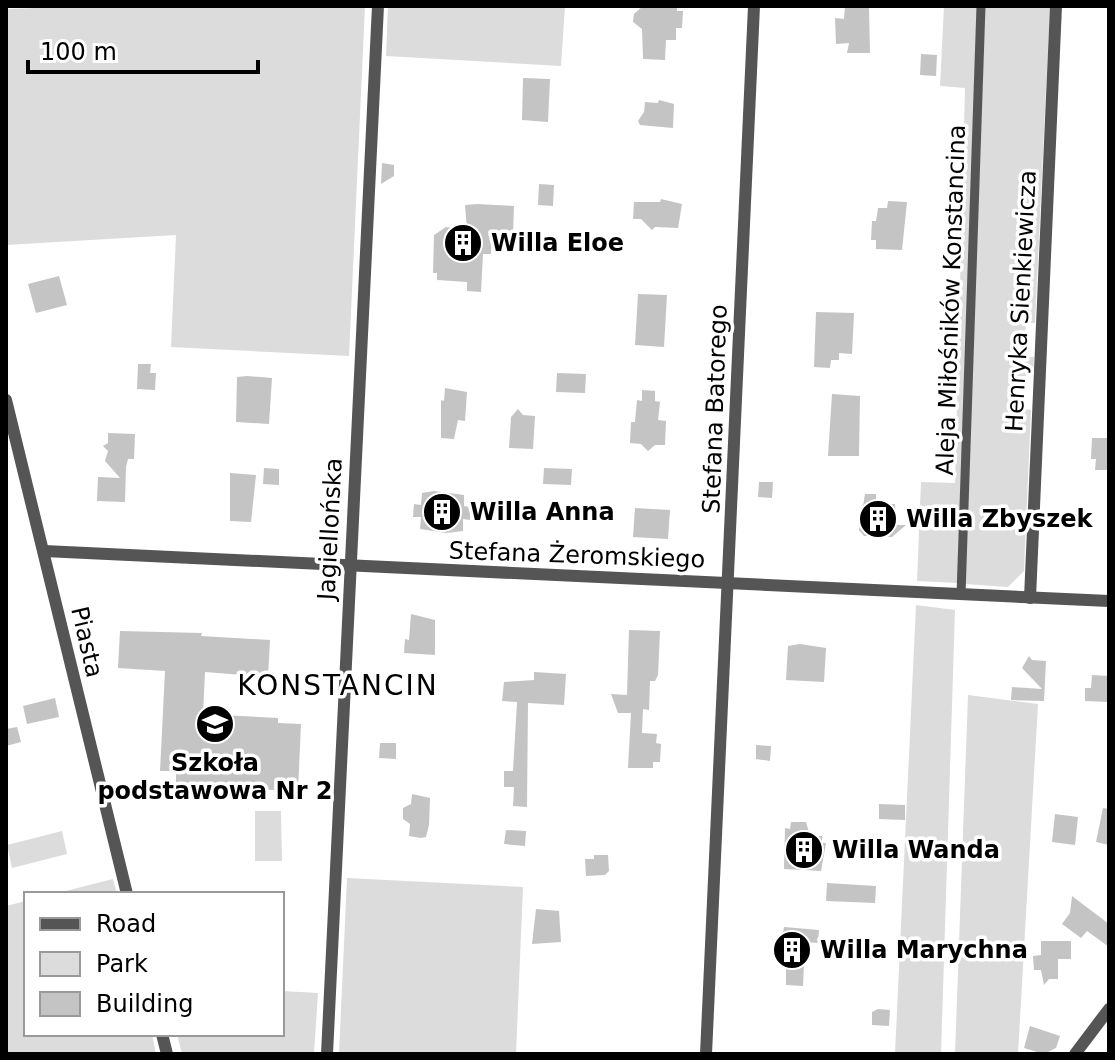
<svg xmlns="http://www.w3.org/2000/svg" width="1115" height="1060" font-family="'DejaVu Sans',sans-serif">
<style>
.green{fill:#dcdcdc}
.building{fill:#c4c4c4}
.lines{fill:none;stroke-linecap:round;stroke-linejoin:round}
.pedestrian{stroke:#555;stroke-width:9}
.minor{stroke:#555;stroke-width:12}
.labels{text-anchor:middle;stroke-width:7;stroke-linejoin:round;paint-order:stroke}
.poi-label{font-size:24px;font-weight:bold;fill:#000;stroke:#fff;text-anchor:start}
.street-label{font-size:24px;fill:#000;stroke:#fff}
.quarter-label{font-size:28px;letter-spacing:2px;fill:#000;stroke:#fff}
</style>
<rect width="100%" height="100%" fill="#fff"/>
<g class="green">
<polygon points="97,6 365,6 349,356 171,347 176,235 6,245 6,9"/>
<polygon points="388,6 565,6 561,66 386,56"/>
<polygon points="944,6 978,6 958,583 917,581 921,482 955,483 965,88 940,86"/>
<polygon points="985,6 1050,6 1035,323 1026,323 1024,356 1034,357 1033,376 1022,376 1020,408 1031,410 1024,571 1008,587 965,584"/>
<polygon points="916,605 955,610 941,1054 895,1054"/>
<polygon points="968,695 1038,704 1018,1054 955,1054"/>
<polygon points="255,811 281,811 282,861 255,861"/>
<polygon points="62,831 67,854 12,868 7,845"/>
<polygon points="347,878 523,887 516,1054 339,1054"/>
<polygon points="113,879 117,894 54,894"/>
<polygon points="26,901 26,1034 152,1034 156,1054 6,1054 6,906"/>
<polygon points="282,991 318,993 314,1054 182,1054 177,1034 282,1034"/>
</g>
<g class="building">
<polygon points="643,6 677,6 677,11 683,11 682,28 676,28 676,40 666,40 665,60 643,59 642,29 633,22 634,14"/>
<polygon points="845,7 869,8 870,53 847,53 849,43 836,44 835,18 844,19"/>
<polygon points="921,54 937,55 936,76 920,75"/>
<polygon points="523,78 550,79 548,122 522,120"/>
<polygon points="659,100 674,104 673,128 640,125 638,121 644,112 645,102 658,103"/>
<polygon points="382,163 394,165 394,176 381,184"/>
<polygon points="539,184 554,185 553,206 538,205"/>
<polygon points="661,199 682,204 678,228 655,227 652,230 641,219 633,219 634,202 660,202"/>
<polygon points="888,201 907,202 902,250 876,249 876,240 871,240 872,221 876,221 878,208 887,208"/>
<polygon points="477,204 514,206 513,234 492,233 491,254 483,254 481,292 467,291 467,282 437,280 437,273 433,273 434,235 446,227 467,230 465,205"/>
<polygon points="59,276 67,305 36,313 28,284"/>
<polygon points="638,294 667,295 664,347 635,345"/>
<polygon points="816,312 854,313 852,354 839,353 839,360 831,360 830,368 814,367"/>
<polygon points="138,364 151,364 150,373 156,373 155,390 137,389"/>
<polygon points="557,373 586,374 585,393 556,392"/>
<polygon points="247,376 272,378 269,424 236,422 237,377"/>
<polygon points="445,388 467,392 465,421 458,420 454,439 441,438 441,400 444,401"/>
<polygon points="642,390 655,391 655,401 660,402 658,420 666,421 665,445 655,445 648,451 641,444 630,443 631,422 635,422 637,400 642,401"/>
<polygon points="832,394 860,396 859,456 828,456"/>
<polygon points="518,409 523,415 535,416 533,449 509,448 511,417"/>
<polygon points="108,433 135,434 134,459 128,459 126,467 125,502 97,501 98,477 120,478 105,461 108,451 103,446 108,443"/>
<polygon points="1092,438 1109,438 1109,470 1095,470 1096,459 1091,459"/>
<polygon points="264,468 279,469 279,485 263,484"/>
<polygon points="544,468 572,469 571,485 543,484"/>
<polygon points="230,473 256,475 251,522 230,521"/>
<polygon points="759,482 773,482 772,498 758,497"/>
<polygon points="434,491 464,495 464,506 470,507 470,520 463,519 463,531 446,533 420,529 421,517 413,517 414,504 421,505 422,493"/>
<polygon points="865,494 876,494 876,500 884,500 883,504 895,504 896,525 906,525 892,537 864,536 859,530"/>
<polygon points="635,508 670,510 668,539 633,537"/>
<polygon points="411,614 435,620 435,655 404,653 405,639 409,640"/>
<polygon points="629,630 660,631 658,675 655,681 650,681 649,710 643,709 642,733 657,734 656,743 661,744 660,762 653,762 653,768 628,768 631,713 618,713 611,694 627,695"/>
<polygon points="120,631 202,633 201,636 270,640 268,677 205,672 203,714 278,718 278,723 301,724 298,791 176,786 176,771 160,771 165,671 118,668"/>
<polygon points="800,644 826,648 824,682 786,680 788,646"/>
<polygon points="1029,656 1032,660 1046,661 1044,701 1011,700 1012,687 1042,689 1022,668"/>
<polygon points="534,672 566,674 564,705 528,703 527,807 513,806 514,787 504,787 504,771 513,771 517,702 502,701 504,682 534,680"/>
<polygon points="1092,675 1109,676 1109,702 1085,701 1085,688 1091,688"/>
<polygon points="55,698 59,717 27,724 23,706"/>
<polygon points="17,727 21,742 6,746 6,729"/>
<polygon points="380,743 396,743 396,759 379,758"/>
<polygon points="756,745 771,746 770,761 756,759"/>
<polygon points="412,794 430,798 429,825 426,837 421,838 409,836 410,824 403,819 403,808 411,804"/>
<polygon points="879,804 905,805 905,820 879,819"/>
<polygon points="1103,808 1109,809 1109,845 1096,842"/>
<polygon points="1055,814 1078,817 1075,845 1052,842"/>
<polygon points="791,822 806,822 810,836 822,836 822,843 826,843 821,871 784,869 785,828 790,829"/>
<polygon points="506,830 526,831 525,846 504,844"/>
<polygon points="594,855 608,855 609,871 605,875 586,876 585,859 594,859"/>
<polygon points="827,883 876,886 875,903 826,901"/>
<polygon points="1072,896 1109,924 1109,947 1087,931 1081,938 1062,924 1070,913"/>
<polygon points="536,909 559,911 561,942 532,944"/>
<polygon points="784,927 819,930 818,943 805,942 803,986 786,985 786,958 779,957"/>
<polygon points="1041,941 1071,941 1071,959 1058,959 1058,979 1049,979 1044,985 1041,970 1034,970 1033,956 1041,955"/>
<polygon points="878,1009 890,1010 889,1026 872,1025 872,1012"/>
<polygon points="1030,1026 1060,1036 1056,1048 1044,1054 1024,1048"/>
</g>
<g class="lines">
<polyline class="pedestrian" points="961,595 981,6"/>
<g class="minor">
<polyline points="6,400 127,894"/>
<polyline points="44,551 1109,601"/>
<polyline points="1030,598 1056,6"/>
<polyline points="162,1034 167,1054"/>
<polyline points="327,1054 378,6"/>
<polyline points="706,1054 754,6"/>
<polyline points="1075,1054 1109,1009"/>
</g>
</g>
<defs>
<g id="building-disc" transform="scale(2)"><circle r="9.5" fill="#000" stroke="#fff"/><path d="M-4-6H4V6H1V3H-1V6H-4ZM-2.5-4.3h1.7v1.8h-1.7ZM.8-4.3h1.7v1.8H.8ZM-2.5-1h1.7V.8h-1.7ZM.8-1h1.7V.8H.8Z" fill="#fff"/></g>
<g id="school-disc" transform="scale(2)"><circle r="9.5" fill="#000" stroke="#fff"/><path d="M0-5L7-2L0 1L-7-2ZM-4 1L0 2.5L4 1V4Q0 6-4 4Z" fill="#fff"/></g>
</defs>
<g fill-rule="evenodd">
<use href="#building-disc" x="463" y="243"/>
<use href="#building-disc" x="442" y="512"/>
<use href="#building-disc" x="878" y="519"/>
<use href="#school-disc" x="215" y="724"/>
<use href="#building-disc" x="804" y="850"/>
<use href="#building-disc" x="792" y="950"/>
</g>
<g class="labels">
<g class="poi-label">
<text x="491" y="251">Willa Eloe</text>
<text x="470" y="520">Willa Anna</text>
<text x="906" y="527">Willa Zbyszek</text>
<text x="215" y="771" text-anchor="middle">Szkoła<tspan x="215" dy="28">podstawowa Nr 2</tspan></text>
<text x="832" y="858">Willa Wanda</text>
<text x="820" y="958">Willa Marychna</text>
</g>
<g class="street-label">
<text transform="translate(951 300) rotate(-88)" y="8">Aleja Miłośników Konstancina</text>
<text transform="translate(1021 301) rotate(-87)" y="8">Henryka Sienkiewicza</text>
<text transform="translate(715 409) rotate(-88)" y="8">Stefana Batorego</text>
<text transform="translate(330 529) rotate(-87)" y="8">Jagiellońska</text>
<text transform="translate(577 555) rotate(2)" y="8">Stefana Żeromskiego</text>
<text transform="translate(87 642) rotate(77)" y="8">Piasta</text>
</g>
<g class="quarter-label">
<text x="338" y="695">KONSTANCIN</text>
</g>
</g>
<rect width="1115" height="1060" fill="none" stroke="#000000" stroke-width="16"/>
<rect x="24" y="892" width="260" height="144" fill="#ffffff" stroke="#999999" stroke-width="2"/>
<rect x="40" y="918" width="40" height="12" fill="#555555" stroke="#999999" stroke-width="2"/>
<text x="96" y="932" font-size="24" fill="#000000">Road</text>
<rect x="40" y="952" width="40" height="24" fill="#dcdcdc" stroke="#999999" stroke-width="2"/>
<text x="96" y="972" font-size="24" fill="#000000">Park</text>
<rect x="40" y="992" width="40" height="24" fill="#c4c4c4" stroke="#999999" stroke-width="2"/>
<text x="96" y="1012" font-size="24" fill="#000000">Building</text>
<path d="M28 60v12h230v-12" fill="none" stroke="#000000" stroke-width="4"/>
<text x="40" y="60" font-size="24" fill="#000000" stroke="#ffffff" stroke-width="6" paint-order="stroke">100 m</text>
</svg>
